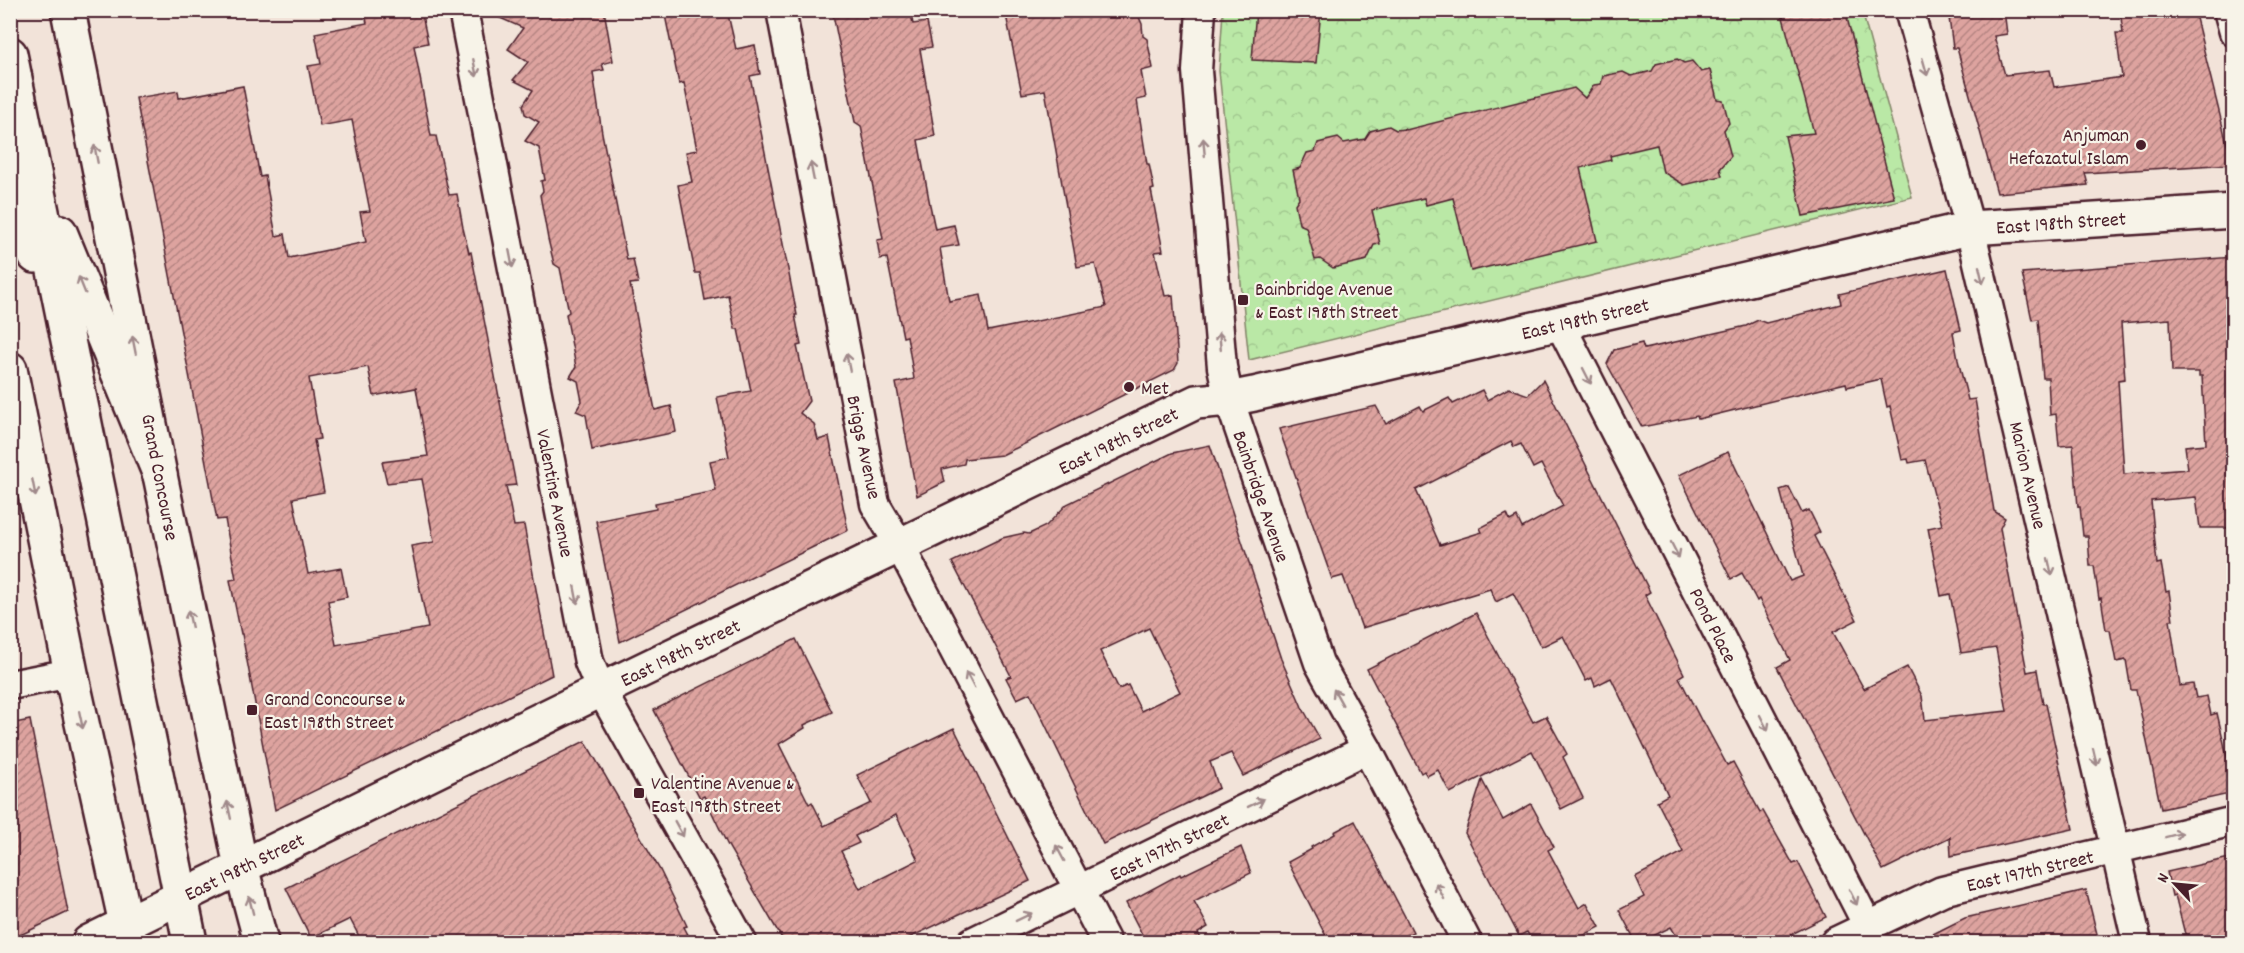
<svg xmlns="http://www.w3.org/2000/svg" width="2244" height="953" font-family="Dekko,sans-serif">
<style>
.forest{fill:url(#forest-crowns);stroke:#828468;stroke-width:1.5}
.building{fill:url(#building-hatch);stroke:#4a1f2b;stroke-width:1.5;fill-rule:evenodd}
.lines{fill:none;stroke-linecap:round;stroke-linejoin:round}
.street-casing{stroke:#4a1f2b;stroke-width:33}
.secondary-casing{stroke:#4a1f2b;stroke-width:38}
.primary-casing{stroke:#4a1f2b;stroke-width:38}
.street{stroke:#f7f3e8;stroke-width:28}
.secondary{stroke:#f7f3e8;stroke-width:33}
.primary{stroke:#f7f3e8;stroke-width:33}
.oneway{stroke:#a0898a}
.poi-dot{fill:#4a1f2b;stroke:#f7f3e8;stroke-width:2}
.labels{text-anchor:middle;stroke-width:4.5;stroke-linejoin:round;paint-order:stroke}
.poi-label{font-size:20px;fill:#4a1f2b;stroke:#f7f3e8;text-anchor:start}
.street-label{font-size:20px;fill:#4a1f2b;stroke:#f7f3e8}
</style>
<defs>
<pattern id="forest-crowns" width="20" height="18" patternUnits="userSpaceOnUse" patternTransform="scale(1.5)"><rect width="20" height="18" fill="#bae8a6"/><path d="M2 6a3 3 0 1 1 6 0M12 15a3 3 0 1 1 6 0" fill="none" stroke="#a1c78f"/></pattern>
<pattern id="building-hatch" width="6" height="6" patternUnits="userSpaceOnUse" patternTransform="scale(1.5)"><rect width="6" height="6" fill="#dda39f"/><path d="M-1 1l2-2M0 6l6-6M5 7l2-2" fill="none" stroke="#b58482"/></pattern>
</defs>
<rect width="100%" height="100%" fill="#f2e3d9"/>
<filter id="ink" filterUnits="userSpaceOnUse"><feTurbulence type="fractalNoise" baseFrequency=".0167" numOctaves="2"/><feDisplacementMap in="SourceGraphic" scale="12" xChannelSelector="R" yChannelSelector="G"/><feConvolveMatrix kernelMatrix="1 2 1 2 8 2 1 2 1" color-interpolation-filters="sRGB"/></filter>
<g filter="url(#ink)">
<polygon class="forest" points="1223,11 1862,11 1912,197 1249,360 1219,71"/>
<g class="building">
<path d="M364,10H421L428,43L414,46L431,136H436L449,195L457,194L463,228L469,253L471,252L516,485L506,486L514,526L524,525L552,675L275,810L242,634H241L230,580L236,579L225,519L217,520L136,98L178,91L179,98L243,86L260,177L265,176L276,236L285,234L289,258L366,242L360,212L370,211L352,120L320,126L308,66L321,64L315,33L367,23ZM368,367L374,396L416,388L428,456L382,462L387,483L422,479L434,542L411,546L428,628L336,645L328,601L347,597L341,568L308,574L293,498L324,492L314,440L320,439L309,378Z"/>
<polygon points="482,10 604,10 613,61 602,64 604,70 593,72 602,133 627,260 633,259 638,283 630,284 655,410 671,406 676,432 592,450 586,415 576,411 582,401 578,381 570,377 576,367 566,314 569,312 560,268 554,264 548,239 540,195 543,191 541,181 545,180 539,148 525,141 539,122 525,114 523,105 533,90 513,80 528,62 508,49 523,28"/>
<polygon points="664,10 727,10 736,49 755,45 760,74 750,76 797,315 795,315 801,345 797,346 809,401 800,413 814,424 818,440 829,437 848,530 620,642 596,521 656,509 655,503 716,491 710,461 729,457 717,397 751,391 738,329 735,329 728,295 705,300 700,273 695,273 678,185 692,182 686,152 697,150 684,83 679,84"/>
<polygon points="832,10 910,10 913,24 927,22 932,47 920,49 935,136 918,140 930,205 935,229 954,225 959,245 940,248 949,301 981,295 988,331 1106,307 1095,264 1077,267 1045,90 1022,94 1005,10 1136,10 1142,24 1143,36 1147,39 1153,68 1141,71 1146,98 1137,100 1147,164 1149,164 1154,189 1151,190 1163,251 1155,252 1165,296 1173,295 1178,363 1174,370 1002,455 965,459 964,464 942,469 945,482 917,496 896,383 914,379 907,336 903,337 887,258 880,259 877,240 883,239 871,177 861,126 855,122"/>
<polygon points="1256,10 1321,10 1316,63 1252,60"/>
<polygon points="1781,10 1845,10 1894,198 1803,216 1785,136 1814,133"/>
<polygon points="1948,10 2004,10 2007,34 1994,36 2005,75 2050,70 2054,87 2122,77 2116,33 2123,33 2120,10 2194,10 2232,164 2085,173 2088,185 1997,193 1957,48 1953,48"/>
<polygon points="1677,59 1684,63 1692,61 1701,72 1710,70 1717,99 1723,100 1729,123 1724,130 1731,156 1720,169 1722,176 1684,185 1663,172 1657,145 1610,156 1611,160 1580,168 1597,241 1471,271 1453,198 1426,205 1424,198 1372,210 1380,244 1374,245 1367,260 1333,268 1320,259 1315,260 1306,227 1299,224 1295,204 1299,198 1293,170 1300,168 1307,153 1315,151 1318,143 1338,138 1344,143 1365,139 1370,131 1389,126 1396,130 1404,129 1406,130 1574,88 1585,98 1594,85 1601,84 1603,76 1623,72 1631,76 1652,71 1656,64"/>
<path d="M2234,257V528H2200L2196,497L2151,501L2157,564L2161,563L2166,592L2169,591L2173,620H2170L2180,686L2193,684L2196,698L2207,696L2211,715L2217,713L2230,769L2234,768V793L2161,809L2136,690H2131L2126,660L2116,662L2110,630H2106L2101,598L2099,599L2094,566H2090L2088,536H2083L2080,507H2078L2073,445L2059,446L2056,414L2050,415L2048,378H2043L2038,319L2032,320L2022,273ZM2170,319L2172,372H2199V376H2202L2206,444L2185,446L2188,469L2124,474L2118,380L2125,379L2121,323Z"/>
<polygon points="1947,269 1961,330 1953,332 1958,360 1968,400 1975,399 1994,511 2005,518 2000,528 2027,672 2037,670 2043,704 2046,704 2073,829 1951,856 1950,837 1883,870 1777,667 1790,660 1759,599 1757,601 1742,573 1731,579 1679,475 1728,452 1790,581 1803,576 1780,490 1789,487 1802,513 1809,510 1820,532 1814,536 1857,620 1833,632 1864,689 1907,667 1922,696 1925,720 2007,711 1996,648 1961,653 1950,594 1941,596 1928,528 1942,525 1925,460 1909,463 1908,459 1902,460 1890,406 1887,407 1881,379 1847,387 1846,383 1698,419 1697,416 1642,427 1607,364 1614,350 1642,343 1644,349 1746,326 1758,320 1766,323 1841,304 1839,294"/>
<path d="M1543,380L1650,592L1645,595L1684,674L1679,677L1702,722L1703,721L1727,765L1733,762L1760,812L1763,811L1793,864L1798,862L1826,917L1776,942H1680L1671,927L1641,942H1636L1619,910L1644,897L1635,877L1683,852L1657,801L1668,795L1611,678L1595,686L1592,678L1586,681L1563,636L1541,647L1513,593L1496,602L1490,589L1362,628L1343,576L1332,579L1279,429L1376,406L1386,424L1420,406L1423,411L1449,398L1453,404L1482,390L1487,400L1509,388L1528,395ZM1511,441L1514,447L1521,444L1533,468L1541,464L1563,506L1522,528L1517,517L1510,521L1507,514L1480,528L1482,532L1440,545L1416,490Z"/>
<path d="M1210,445L1281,659L1302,707L1320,739L1243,776L1231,753L1210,762L1219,788L1103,844L1030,693L1017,699L1006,678L1011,676L952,562L1002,538L1024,533L1029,534L1046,526L1067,504L1172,453ZM1149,628L1180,692L1141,711L1128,685L1119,689L1100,651Z"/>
<polygon points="1476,613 1533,722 1546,716 1567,754 1563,757 1583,798 1561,809 1532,751 1450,793 1438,770 1427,776 1424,771 1421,773 1367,669"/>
<path d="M796,639L832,712L804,725L805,728L779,744L809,804L812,802L824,826L871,803L857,775L954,728L1030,881L900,942H784L727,844L704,796L700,798L654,710ZM896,815L918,860L860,889L841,851L859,843L855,836Z"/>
<polygon points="30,720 68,912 10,940 10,724"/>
<polygon points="585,741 660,870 687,926 684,927 692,942 362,942 350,919 311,938 286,888"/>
<polygon points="1482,780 1503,820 1531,804 1554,847 1548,850 1579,908 1587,903 1600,927 1571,942 1533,942 1527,932 1519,936 1465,833"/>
<polygon points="1355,821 1413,932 1393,942 1329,942 1288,862 1312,849 1311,847 1335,834 1334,832"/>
<polygon points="1241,847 1251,873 1194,901 1208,927 1198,933 1203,942 1146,942 1126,903 1180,874 1181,876"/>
<polygon points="2234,857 2234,942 2187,942 2175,895 2172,896 2167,872"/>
<polygon points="2086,890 2099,942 1917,942 1965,918"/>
</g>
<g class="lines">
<g class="street-casing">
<g id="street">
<polyline points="463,10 589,662 601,690 742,942"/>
<polyline points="781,10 875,504 900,546 1106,942"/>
<polyline points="1201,10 1197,71 1222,367 1229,399 1319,663 1367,749 1467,942"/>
<polyline points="1909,10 1970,228 2137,942"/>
<polyline points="2228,10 2234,32"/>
<polyline points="1560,324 1868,926"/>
<polyline points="10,685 71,673"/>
<polyline points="972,942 1367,749"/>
<polyline points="1835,942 1942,891 2234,821"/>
</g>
</g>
<g class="secondary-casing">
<g id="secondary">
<polyline points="68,10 160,475 241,867 261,942"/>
<polyline points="10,369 71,673 130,942"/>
<polyline points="89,942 601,690 1196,402 1229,399 1254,394 1970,228 2234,211"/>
</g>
</g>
<g class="primary-casing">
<g id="primary">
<polyline points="10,54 190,942"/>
<polyline points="10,194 35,256"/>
<polyline points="60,232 160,475"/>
</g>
</g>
<use href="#street" class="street"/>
<use href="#secondary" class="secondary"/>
<use href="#primary" class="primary"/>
</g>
<defs><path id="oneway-shaft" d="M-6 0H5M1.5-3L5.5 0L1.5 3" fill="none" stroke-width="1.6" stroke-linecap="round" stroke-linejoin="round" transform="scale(1.5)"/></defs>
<g class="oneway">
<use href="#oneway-shaft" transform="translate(1925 67) rotate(74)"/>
<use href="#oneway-shaft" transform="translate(475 68) rotate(79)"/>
<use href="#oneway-shaft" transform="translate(1204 147) rotate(-95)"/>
<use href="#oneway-shaft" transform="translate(96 154) rotate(-101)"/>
<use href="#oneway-shaft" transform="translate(812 171) rotate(-101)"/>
<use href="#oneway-shaft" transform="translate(511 259) rotate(79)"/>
<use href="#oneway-shaft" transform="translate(1981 275) rotate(77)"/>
<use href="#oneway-shaft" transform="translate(82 285) rotate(-112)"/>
<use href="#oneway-shaft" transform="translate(1220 341) rotate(-95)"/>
<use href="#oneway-shaft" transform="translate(134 345) rotate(-101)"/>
<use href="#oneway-shaft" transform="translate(848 362) rotate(-101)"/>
<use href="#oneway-shaft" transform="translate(1587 376) rotate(63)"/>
<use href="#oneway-shaft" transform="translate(34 488) rotate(79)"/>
<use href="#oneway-shaft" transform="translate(1675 550) rotate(63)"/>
<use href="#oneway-shaft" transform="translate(2050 567) rotate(77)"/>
<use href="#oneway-shaft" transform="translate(576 595) rotate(79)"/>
<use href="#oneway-shaft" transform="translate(190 619) rotate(-102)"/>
<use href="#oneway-shaft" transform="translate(970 680) rotate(-118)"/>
<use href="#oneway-shaft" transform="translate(1338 697) rotate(-119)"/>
<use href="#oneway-shaft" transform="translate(81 720) rotate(78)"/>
<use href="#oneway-shaft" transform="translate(1764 723) rotate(63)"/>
<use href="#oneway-shaft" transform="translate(2095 757) rotate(77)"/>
<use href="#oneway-shaft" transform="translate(1256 803) rotate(-26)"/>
<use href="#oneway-shaft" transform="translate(229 810) rotate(-102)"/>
<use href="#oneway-shaft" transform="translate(679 829) rotate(61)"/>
<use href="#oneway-shaft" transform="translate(2174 835) rotate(-14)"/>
<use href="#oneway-shaft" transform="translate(1060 853) rotate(-118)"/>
<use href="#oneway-shaft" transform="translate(1440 891) rotate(-117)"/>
<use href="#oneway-shaft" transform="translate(1853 897) rotate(63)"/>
<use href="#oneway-shaft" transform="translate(251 905) rotate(-104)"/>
<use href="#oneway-shaft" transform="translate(1024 917) rotate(-26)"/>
</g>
</g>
<g class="poi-dot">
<circle cx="2141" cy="145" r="6"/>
<rect x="1237" y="294" width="12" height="12" rx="3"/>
<circle cx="1129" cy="387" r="6"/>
<rect x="246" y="704" width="12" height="12" rx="3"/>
<rect x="633" y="787" width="12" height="12" rx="3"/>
</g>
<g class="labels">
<g class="poi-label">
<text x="2129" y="141" text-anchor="end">Anjuman<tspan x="2129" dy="23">Hefazatul Islam</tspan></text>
<text x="1255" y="295">Bainbridge Avenue<tspan x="1255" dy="23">&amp; East 198th Street</tspan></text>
<text x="1141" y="394">Met</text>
<text x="264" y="705">Grand Concourse &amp;<tspan x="264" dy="23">East 198th Street</tspan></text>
<text x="651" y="789">Valentine Avenue &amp;<tspan x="651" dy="23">East 198th Street</tspan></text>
</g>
<g class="street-label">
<text transform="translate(2061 222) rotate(-4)" y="7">East 198th Street</text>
<text transform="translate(1585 318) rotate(-13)" y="7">East 198th Street</text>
<text transform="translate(1118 440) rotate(-26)" y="7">East 198th Street</text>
<text transform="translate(865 447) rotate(78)" y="7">Briggs Avenue</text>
<text transform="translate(2029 475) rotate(77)" y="7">Marion Avenue</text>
<text transform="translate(161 477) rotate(79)" y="7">Grand Concourse</text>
<text transform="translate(556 493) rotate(79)" y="7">Valentine Avenue</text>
<text transform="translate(1262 496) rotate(71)" y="7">Bainbridge Avenue</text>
<text transform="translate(1714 625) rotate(63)" y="7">Pond Place</text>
<text transform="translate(680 652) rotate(-26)" y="7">East 198th Street</text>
<text transform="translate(1169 846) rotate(-26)" y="7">East 197th Street</text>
<text transform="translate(244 866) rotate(-26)" y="7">East 198th Street</text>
<text transform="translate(2030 870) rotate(-13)" y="7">East 197th Street</text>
</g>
</g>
<rect width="2244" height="953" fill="none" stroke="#f7f3e8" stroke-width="36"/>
<rect x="18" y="18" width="2208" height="917" fill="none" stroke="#4a1f2b" stroke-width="2" filter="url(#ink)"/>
<g transform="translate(2175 884) rotate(296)" stroke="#f7f3e8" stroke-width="4.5" paint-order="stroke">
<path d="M0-4.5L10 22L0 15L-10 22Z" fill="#4a1f2b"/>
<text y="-9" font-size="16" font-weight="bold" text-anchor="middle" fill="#4a1f2b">N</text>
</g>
</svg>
